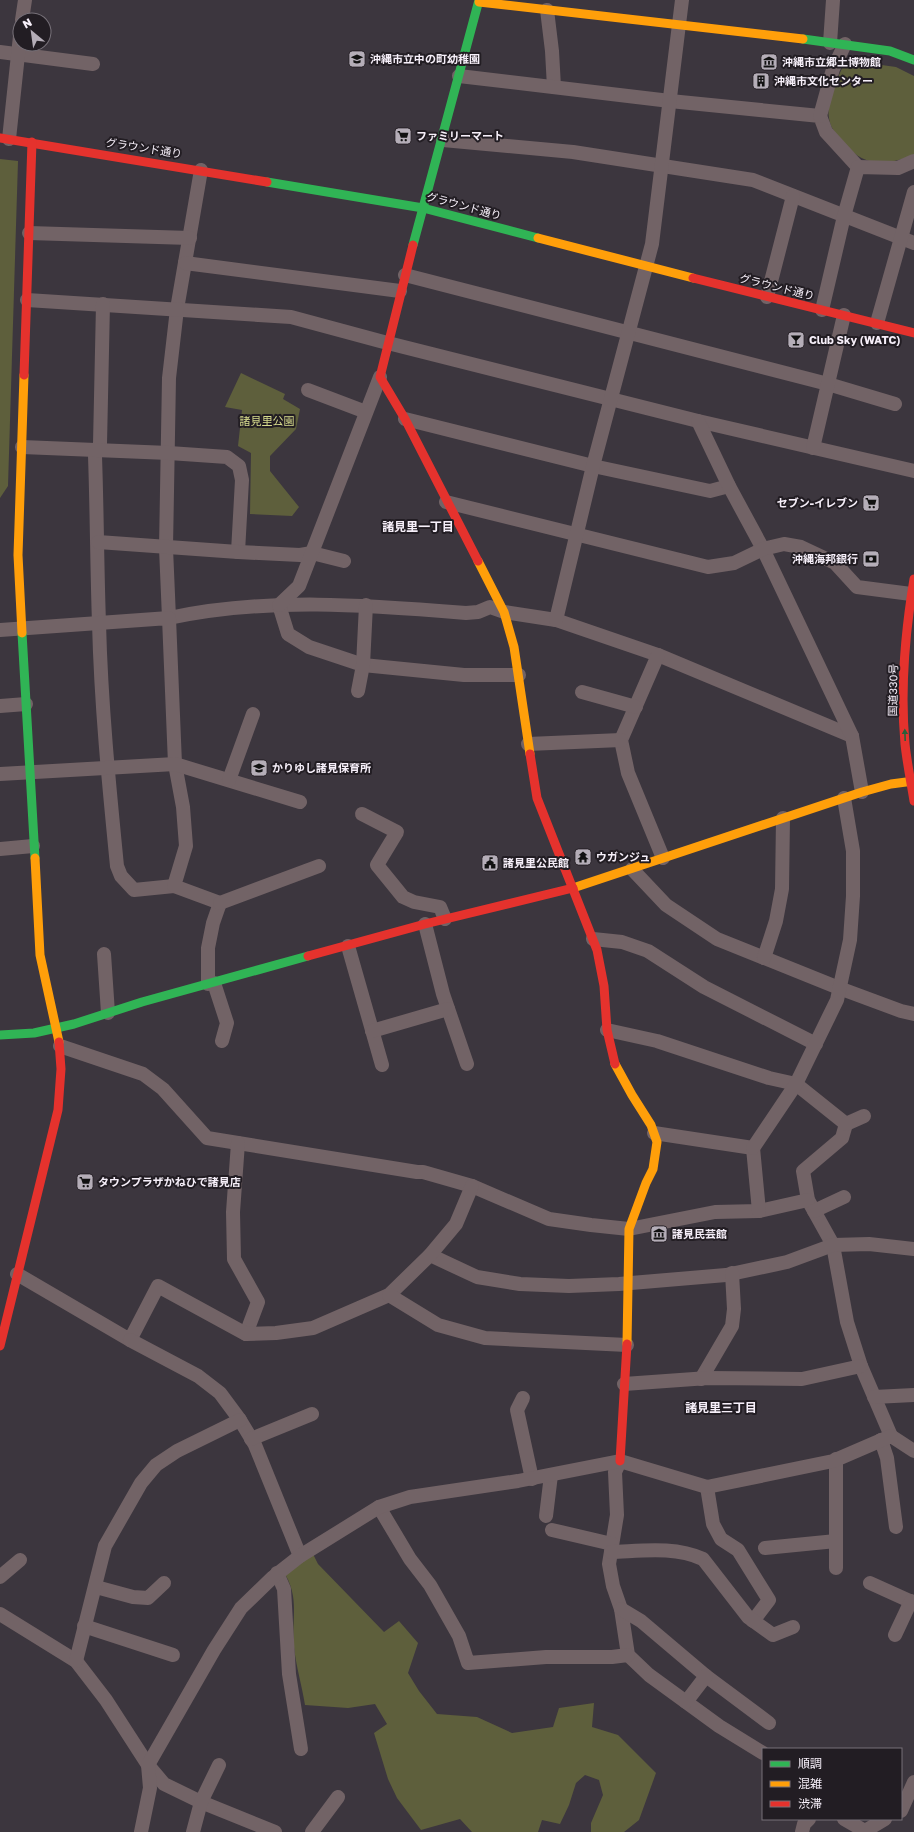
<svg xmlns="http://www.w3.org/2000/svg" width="914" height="1832" font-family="'Golos Text','Noto Sans JP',sans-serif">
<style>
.green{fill:#5e5f3c}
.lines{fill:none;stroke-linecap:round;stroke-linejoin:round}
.street{stroke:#726366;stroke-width:14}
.fast{stroke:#30b455;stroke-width:9}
.slow{stroke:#ff9f0a;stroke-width:9}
.jam{stroke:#e5322d;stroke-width:9}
.oneway{fill:#28613a}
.labels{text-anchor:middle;stroke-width:4;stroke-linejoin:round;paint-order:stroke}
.poi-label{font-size:11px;font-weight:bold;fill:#f6eff9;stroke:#221d23;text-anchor:start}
.street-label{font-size:11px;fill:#f6eff9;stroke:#221d23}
.park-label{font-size:11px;fill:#d7db8d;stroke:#221d23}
.neighbourhood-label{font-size:12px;font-weight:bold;fill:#f6eff9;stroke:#221d23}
</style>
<rect width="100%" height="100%" fill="#3c363e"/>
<g class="green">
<path d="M846,60L896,67L914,76V155C884,166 865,168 843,142C837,135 830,128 829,118C826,98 838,78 846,60Z"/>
<polygon points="0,159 18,161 8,486 0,498"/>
<polygon points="241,373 285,394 283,399 300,409 296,429 270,456 270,471 299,507 292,516 250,514 251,453 238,446 242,410 225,407"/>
<path d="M311,1550L318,1564L384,1632L399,1621L418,1643L408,1673L419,1691L437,1714L477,1717L512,1733L553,1727L559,1708L594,1703L592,1727L618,1735L656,1773L639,1820L624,1832H591V1823L603,1795L599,1780L585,1775L576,1783L569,1805L560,1824L542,1820L538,1832H472L460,1819L421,1830L397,1798L388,1779L374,1733L387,1724L375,1704L348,1708L305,1705C302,1686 296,1666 294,1647C291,1616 301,1598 282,1569Z"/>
</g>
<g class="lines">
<g class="street">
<polyline points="547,10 552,51 554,87"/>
<polyline points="22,20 25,0"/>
<polyline points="830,43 833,0"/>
<polyline points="0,52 93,64"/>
<polyline points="459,76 670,101 820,116 826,132 858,167"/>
<polyline points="820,116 833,69 845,44"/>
<polyline points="9,139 20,36"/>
<polyline points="443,140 573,152 753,180 914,243"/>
<path d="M201,170L177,309L169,378L166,548L169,618C267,597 367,605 466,613L478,612L490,607L504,612L556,620L658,655L852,736"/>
<polyline points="29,233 190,238"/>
<polyline points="185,263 400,291"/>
<polyline points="405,275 828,384 895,404"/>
<polyline points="767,297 793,196"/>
<polyline points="27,300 291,317 380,341 698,421 914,471"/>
<path d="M103,304L100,444L95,456C97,512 97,567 99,623C101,704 109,785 117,866L121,876L134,890L174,886"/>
<polyline points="822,310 844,216 858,167 898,168 914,161"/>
<polyline points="877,323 914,192"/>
<polyline points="308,390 366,412"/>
<polyline points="405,419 593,466 710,491 729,486"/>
<polyline points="698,421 729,486 763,549 852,736 862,792"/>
<polyline points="22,447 169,453 227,457 239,466 242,480 238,552"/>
<polyline points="813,448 844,315"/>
<polyline points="446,502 708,567 734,563 763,549 784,544 801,547 835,563 857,587 911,594"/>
<polyline points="98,542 238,552 300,555 312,553 344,561"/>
<polyline points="279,605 288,634 309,647 363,665 464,675 519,675"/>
<polyline points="279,605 299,586 380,377"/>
<polyline points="556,620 593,466 652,244 682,0"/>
<polyline points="0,630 169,618 175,764 183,807 186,846 174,886 220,903 213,923 208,948 208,984"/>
<polyline points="658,655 621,740 628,773 663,858"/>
<polyline points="358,691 363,665 366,605"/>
<polyline points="582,692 636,707"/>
<polyline points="0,706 26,704"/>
<polyline points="528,744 621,740"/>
<polyline points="0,774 175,764 300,802"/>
<polyline points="229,780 253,714"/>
<polyline points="362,814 397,832 377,865 403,897 414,902 440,907 445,919"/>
<polyline points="0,849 33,846"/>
<polyline points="632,869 666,905 717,939 839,988 901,1011 914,1014"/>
<polyline points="220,903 319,866"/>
<polyline points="425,924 443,994 467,1064"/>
<polyline points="593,939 622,942 648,951 704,987 816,1044"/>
<polyline points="348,946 382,1065"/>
<polyline points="104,954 108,1013"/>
<polyline points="764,958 776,921 782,889 783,818"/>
<polyline points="214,983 227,1023 222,1041"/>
<polyline points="607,1030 657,1041 769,1078 796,1084 846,1124 842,1138 803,1171 808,1200 833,1245 847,1322 861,1366 891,1436"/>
<polyline points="372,1031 448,1009"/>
<polyline points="60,1046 143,1074 163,1089 207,1138 417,1172 423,1172 472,1186 549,1219 591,1225 629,1229 715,1212 759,1211 808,1200"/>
<polyline points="846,1124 864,1116"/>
<polyline points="654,1133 753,1148 759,1211"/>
<polyline points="238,1143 233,1212 234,1259 258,1302 246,1334"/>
<polyline points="753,1148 796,1084 837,1000 850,940 853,896 853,851 844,798"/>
<polyline points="814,1211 844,1197"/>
<polyline points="430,1255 477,1277 520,1284 569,1286 619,1284 726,1275 787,1262 833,1245 869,1244 914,1249"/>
<polyline points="17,1274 130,1340 158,1286 246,1334 276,1333 313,1328 389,1295 430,1255 456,1224 472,1186"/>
<polyline points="389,1295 438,1325 485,1338 627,1345"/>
<polyline points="130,1340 198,1376 220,1393 240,1420 255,1445 300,1556"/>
<polyline points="701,1379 732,1326 734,1309 732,1273"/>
<polyline points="624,1384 708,1378 802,1379 861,1366"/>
<polyline points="874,1397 914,1395"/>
<polyline points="523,1398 517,1410 532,1479"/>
<polyline points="251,1439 312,1414"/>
<polyline points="881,1440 887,1458 896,1527"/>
<polyline points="620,1461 615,1472 617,1515 609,1564 613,1586 621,1609 628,1655 649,1675 719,1726 763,1753"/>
<polyline points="707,1487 713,1524 721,1539 738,1550 769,1600 753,1621"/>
<polyline points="379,1507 410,1559 430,1585 459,1636 468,1663 546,1657 612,1657 628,1655"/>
<polyline points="546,1516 551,1475"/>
<polyline points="552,1530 612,1544"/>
<polyline points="765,1548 836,1541"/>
<path d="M611,1552C642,1551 674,1546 703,1559L748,1617L773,1635L793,1627"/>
<polyline points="836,1568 836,1459"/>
<polyline points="277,1573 284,1589 289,1674 301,1749"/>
<polyline points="0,1577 20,1560"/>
<polyline points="870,1583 914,1603"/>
<polyline points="96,1587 133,1597 148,1598 164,1583"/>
<polyline points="621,1609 641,1621 706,1676 769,1723"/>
<polyline points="0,1614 76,1661 106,1700 148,1765 164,1784 201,1802 275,1832"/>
<polyline points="84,1626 173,1655"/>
<polyline points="895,1635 911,1601"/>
<polyline points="76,1661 105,1546 141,1483 156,1465 177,1451 240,1420"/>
<polyline points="686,1702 706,1676"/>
<polyline points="901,1811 914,1782"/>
<polyline points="844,1819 865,1831 885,1819"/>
<polyline points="141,1832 150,1788 148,1765 214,1650 241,1608 272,1578 300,1556 379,1507 410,1497 518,1481 620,1461 707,1487 833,1461 891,1436 914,1451"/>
<polyline points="193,1832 201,1802 219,1765"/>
<polyline points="312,1832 338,1797"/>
<polyline points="802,1832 804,1824 809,1819"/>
</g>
<g class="fast">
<polyline points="803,39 890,51 914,60"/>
<polyline points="267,182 423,208 538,238"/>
<polyline points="413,245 479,0"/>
<polyline points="22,633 35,858"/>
<polyline points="0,1035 34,1033 74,1024 142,1002 308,956"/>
</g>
<g class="slow">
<polyline points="479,2 803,39"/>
<polyline points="538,238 693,278"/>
<polyline points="478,561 504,612 514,647 530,754"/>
<polyline points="22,633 18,555 24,375"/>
<polyline points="35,858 40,955 59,1042"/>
<polyline points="573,888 862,792 891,784 914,781"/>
<polyline points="615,1064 632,1095 651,1125 657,1142 653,1169 646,1183 629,1229 627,1344"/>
</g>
<g class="jam">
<polyline points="0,138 267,182"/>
<polyline points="413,245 380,377 405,419 478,561"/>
<polyline points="693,278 914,333"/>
<polyline points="24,375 32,142"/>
<path d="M914,579C905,633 900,689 905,744C907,763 911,782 914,801"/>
<polyline points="530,754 537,798 597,950 604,986 607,1030 615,1064"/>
<polyline points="308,956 425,924 573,888"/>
<polyline points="0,1346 58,1110 61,1069 59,1042"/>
<polyline points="620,1461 627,1344"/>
</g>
</g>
<defs><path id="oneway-solid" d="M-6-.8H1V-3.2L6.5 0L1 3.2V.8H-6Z"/></defs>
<use class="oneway" href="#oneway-solid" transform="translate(905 735) rotate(-92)"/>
<defs>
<g id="school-square" transform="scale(0.9)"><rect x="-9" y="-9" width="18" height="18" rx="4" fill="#b5aeb8" stroke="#221d23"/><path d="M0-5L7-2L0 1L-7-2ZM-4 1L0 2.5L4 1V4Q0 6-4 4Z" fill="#111"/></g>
<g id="museum-square" transform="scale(0.9)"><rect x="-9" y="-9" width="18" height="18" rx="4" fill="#b5aeb8" stroke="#221d23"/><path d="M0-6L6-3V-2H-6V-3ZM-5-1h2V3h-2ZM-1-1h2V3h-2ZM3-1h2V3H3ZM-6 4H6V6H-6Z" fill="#111"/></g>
<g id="building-square" transform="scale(0.9)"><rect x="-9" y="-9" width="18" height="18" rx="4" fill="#b5aeb8" stroke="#221d23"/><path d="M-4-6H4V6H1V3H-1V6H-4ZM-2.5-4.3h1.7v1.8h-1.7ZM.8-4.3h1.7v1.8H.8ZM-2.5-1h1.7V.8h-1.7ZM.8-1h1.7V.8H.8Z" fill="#111"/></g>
<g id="supermarket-square" transform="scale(0.9)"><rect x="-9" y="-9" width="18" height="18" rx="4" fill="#b5aeb8" stroke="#221d23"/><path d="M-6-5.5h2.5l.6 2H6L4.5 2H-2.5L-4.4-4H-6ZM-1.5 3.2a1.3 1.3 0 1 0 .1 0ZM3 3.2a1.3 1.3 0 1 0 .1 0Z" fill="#111"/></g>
<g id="bar-square" transform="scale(0.9)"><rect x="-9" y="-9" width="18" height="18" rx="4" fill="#b5aeb8" stroke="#221d23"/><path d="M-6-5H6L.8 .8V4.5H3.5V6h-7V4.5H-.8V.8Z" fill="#111"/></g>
<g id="bank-square" transform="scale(0.9)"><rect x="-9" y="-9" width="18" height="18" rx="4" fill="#b5aeb8" stroke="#221d23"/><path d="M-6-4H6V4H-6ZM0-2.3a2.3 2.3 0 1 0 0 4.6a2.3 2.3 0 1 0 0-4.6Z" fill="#111"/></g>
<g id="temple-square" transform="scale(0.9)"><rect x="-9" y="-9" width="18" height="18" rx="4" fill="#b5aeb8" stroke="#221d23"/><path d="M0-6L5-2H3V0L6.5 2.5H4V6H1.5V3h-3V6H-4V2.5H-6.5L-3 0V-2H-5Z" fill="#111"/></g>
<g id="civic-square" transform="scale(0.9)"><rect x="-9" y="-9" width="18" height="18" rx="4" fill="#b5aeb8" stroke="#221d23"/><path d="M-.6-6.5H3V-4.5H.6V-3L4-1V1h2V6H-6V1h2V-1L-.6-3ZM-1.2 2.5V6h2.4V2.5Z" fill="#111"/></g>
</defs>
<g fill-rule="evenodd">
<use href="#school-square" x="357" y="59"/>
<use href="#museum-square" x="769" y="62"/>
<use href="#building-square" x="761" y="81"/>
<use href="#supermarket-square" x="403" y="136"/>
<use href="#bar-square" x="796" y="340"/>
<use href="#supermarket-square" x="871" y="503"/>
<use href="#bank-square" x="871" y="559"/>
<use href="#school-square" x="259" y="768"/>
<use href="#temple-square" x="583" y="857"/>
<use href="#civic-square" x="490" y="863"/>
<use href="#supermarket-square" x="85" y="1182"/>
<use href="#museum-square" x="659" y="1234"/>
</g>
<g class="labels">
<g class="poi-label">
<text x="370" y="63">沖縄市立中の町幼稚園</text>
<text x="782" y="66">沖縄市立郷土博物館</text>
<text x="774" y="85">沖縄市文化センター</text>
<text x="416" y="140">ファミリーマート</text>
<text x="809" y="344">Club Sky (WATC)</text>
<text x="858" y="507" text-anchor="end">セブン-イレブン</text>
<text x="858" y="563" text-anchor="end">沖縄海邦銀行</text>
<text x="272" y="772">かりゆし諸見保育所</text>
<text x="596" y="861">ウガンジュ</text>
<text x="503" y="867">諸見里公民館</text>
<text x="98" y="1186">タウンプラザかねひで諸見店</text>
<text x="672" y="1238">諸見民芸館</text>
</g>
<g class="street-label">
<text transform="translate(144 148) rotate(9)" y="4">グラウンド通り</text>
<text transform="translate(464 206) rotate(15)" y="4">グラウンド通り</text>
<text transform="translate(777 287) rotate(14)" y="4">グラウンド通り</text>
<text transform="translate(893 690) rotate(-89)" y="4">国道330号</text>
</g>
<g class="park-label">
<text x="267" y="425">諸見里公園</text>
</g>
<g class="neighbourhood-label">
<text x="418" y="531">諸見里一丁目</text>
<text x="721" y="1412">諸見里三丁目</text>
</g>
</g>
<rect x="762" y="1748" width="140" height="72" fill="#221d23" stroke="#777179"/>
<rect x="770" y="1761" width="20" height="6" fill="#30b455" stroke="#777179"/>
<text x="798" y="1768" font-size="12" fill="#f6eff9">順調</text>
<rect x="770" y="1781" width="20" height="6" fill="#ff9f0a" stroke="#777179"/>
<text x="798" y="1788" font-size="12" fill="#f6eff9">混雑</text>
<rect x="770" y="1801" width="20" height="6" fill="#e5322d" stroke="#777179"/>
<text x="798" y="1808" font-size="12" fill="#f6eff9">渋滞</text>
<g transform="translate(32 32) rotate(331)"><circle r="19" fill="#221d23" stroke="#777179"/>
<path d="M0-3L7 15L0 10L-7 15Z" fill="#b5aeb8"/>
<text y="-6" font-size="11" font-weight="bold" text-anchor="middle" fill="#f6eff9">N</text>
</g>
</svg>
